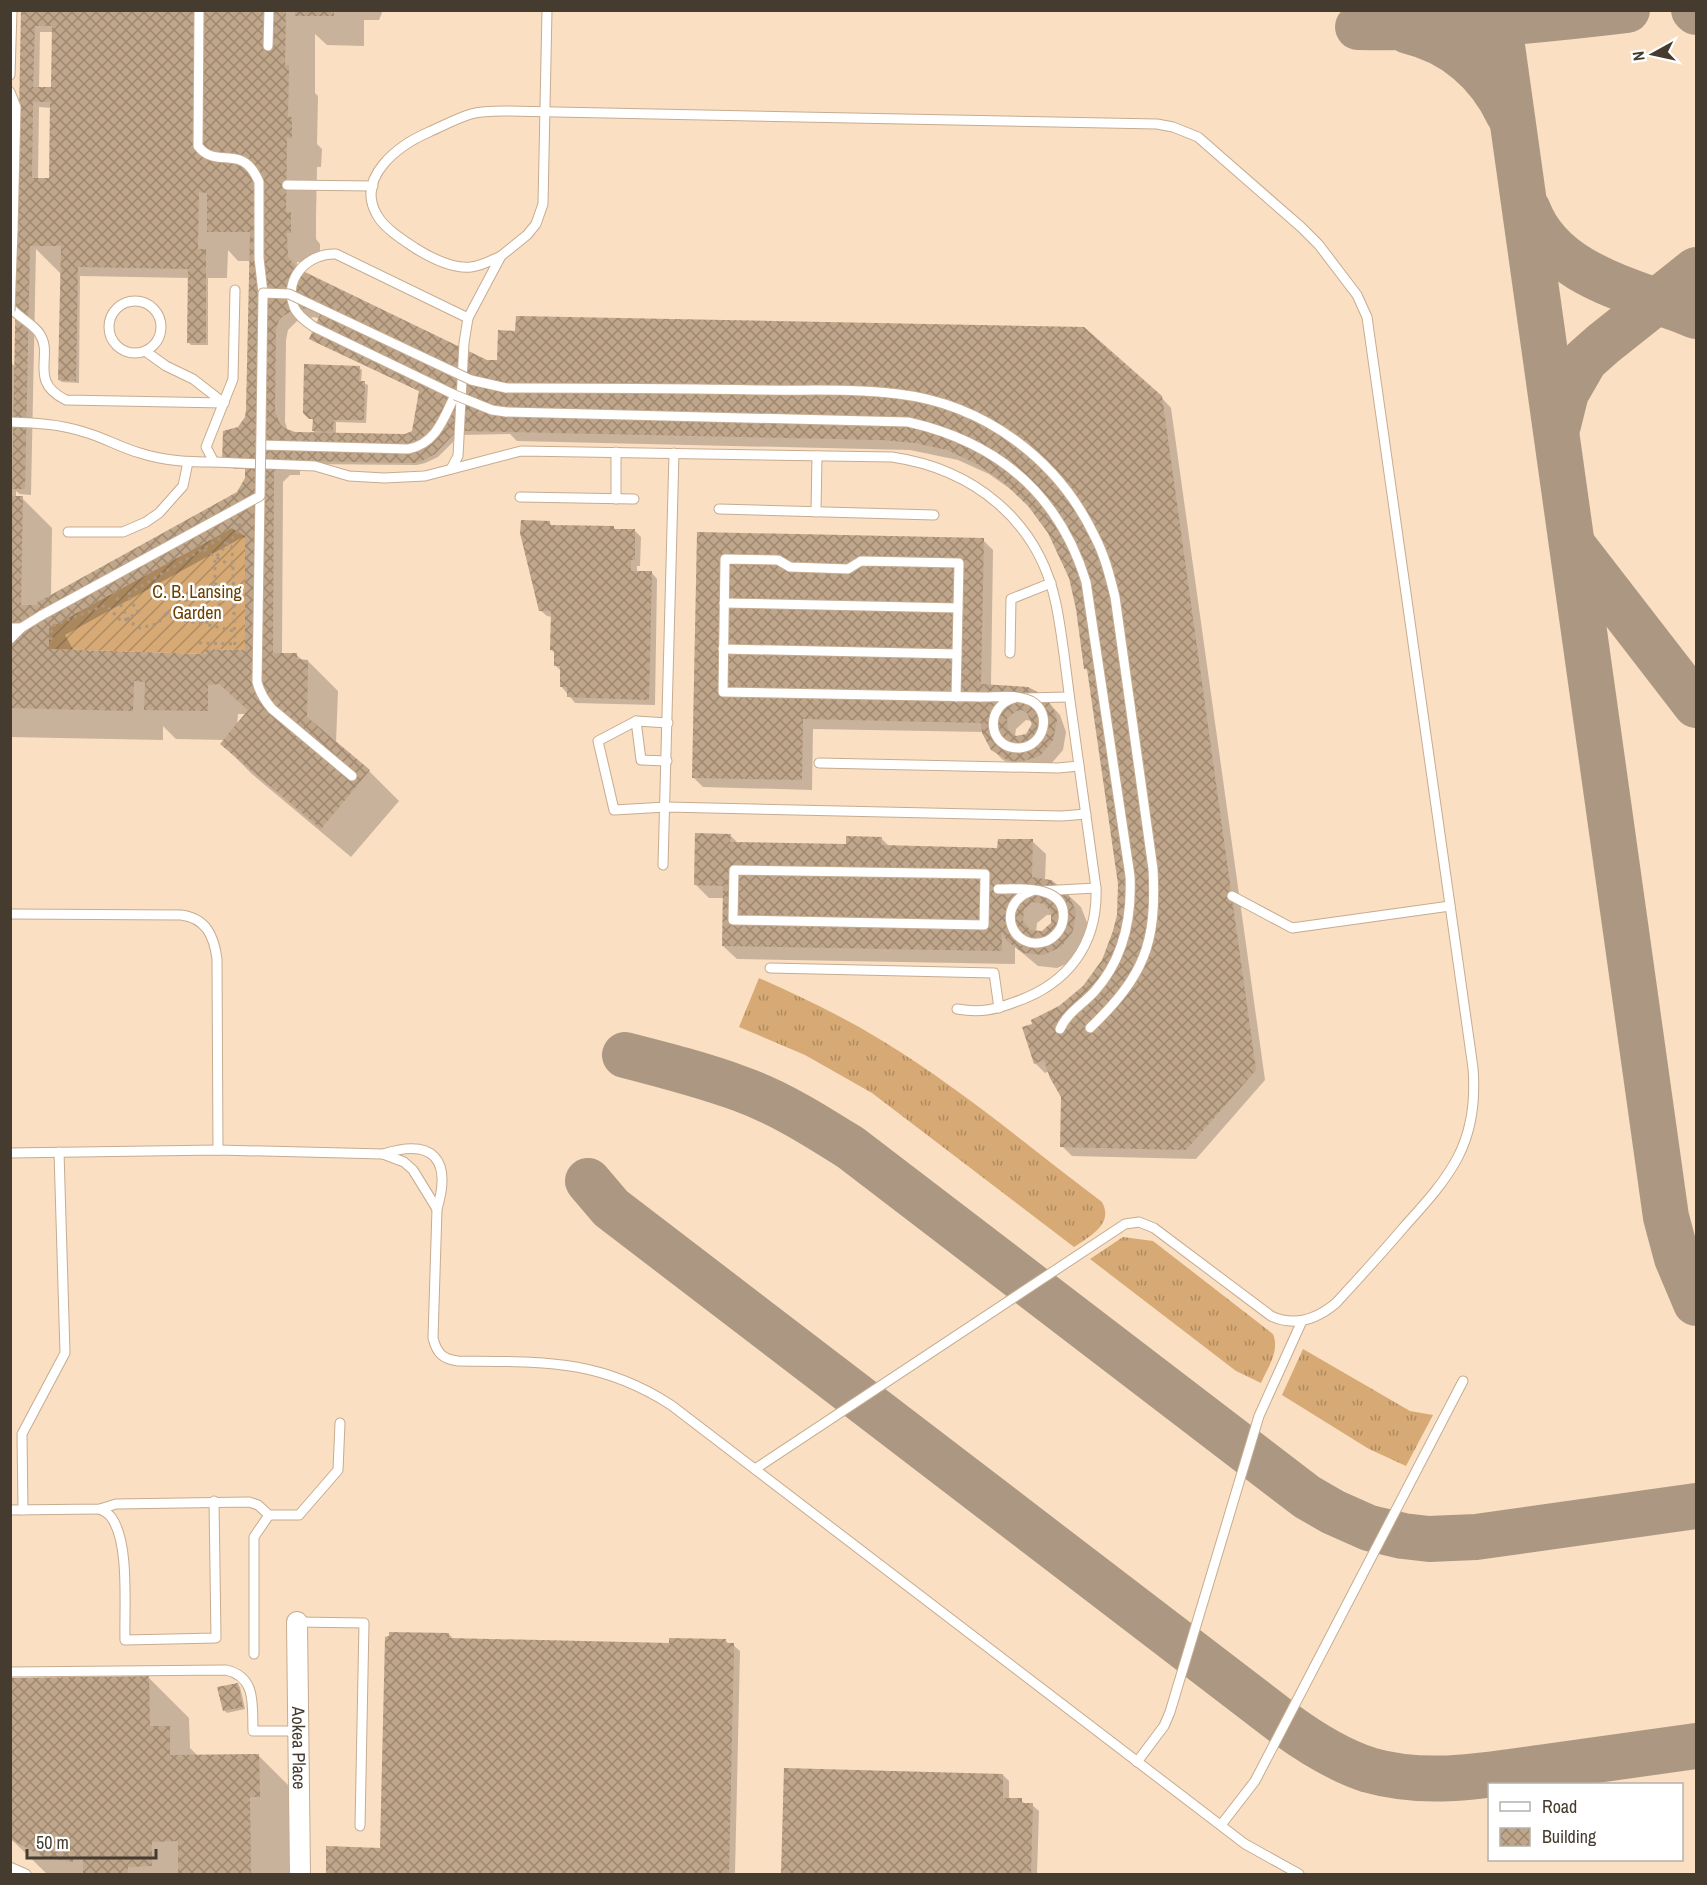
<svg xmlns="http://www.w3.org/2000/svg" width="1707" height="1885" font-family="'Archivo Narrow',sans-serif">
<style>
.grass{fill:url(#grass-tufts)}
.garden{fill:url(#garden-furrows)}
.shadow{fill:#0003;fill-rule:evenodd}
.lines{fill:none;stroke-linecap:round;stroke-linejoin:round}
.taxiway{stroke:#ac9882;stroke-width:46}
.building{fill:url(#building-cross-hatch);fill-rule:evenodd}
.lane-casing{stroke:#c6ac90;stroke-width:11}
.street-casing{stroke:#c6ac90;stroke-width:22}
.path{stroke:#ab9781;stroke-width:3;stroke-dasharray:3 4.5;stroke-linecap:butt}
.lane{stroke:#fff;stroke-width:9}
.street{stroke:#fff;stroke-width:20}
.lane-bridge-casing{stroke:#c6ac90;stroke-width:11;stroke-linecap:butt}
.lane-bridge{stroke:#fff;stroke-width:9}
.labels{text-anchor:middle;stroke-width:5;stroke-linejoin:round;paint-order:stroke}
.park-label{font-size:18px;fill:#6a4000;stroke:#fff}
.street-label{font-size:18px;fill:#453b2f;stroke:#fff}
</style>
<defs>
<pattern id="grass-tufts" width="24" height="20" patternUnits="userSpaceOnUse" patternTransform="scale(1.5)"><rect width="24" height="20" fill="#d6a975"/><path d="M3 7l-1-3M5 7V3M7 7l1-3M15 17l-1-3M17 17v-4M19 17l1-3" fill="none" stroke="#af8b60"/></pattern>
<pattern id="garden-furrows" width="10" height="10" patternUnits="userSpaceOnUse" patternTransform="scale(1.5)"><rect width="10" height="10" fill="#d6a975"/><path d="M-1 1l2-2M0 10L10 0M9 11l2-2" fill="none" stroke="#af8b60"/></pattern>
<pattern id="building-cross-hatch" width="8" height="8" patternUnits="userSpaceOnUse" patternTransform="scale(1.5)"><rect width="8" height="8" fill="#c0a68a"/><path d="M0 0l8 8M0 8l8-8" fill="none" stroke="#9e8871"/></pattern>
</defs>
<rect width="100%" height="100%" fill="#fadfc2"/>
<g class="grass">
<path d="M759,978C801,997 842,1016 881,1040C959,1087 1029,1147 1102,1202C1114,1224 1090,1236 1074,1247L872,1093L805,1055L739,1027Z"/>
<path d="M1123,1237L1153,1241L1273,1334C1280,1351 1268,1367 1261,1383L1236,1371L1090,1259Z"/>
<polygon points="1303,1349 1410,1411 1433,1415 1406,1466 1369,1449 1282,1395"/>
</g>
<polygon class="garden" points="232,528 245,536 245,650 206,649 206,654 49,649 49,628"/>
<g class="shadow">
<path d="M23,10H383L379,20H364V46L327,45L315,34V93L318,96L317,144L322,149L321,167H317L316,216V239L320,244V262H297V268L487,361L1161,397L1171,408L1265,1080L1196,1159L1072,1156L1062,1146L1063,1097L1050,1071L1045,1073L1035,1063L1034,1025L1073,997L1094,975L1104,961L1118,915L1119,884L1089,672L1085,668L1077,609L1070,578L1049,532L1030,507L1016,493L989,474L958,460L910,450L517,441L510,434L460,435L438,457L425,463L417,465L300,464V475H290L283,482L282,654L297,655L303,661H308L338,691L336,743L369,771L399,801L351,857L252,774L222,744L225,740L176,739L163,726V740L10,737V362L16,367ZM40,32H53L52,88H39ZM39,107L52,108L50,180H38ZM36,249L62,275L59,380L62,382L79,383L80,276L189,278L188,342L191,345H208V278H227L228,250L238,261H251L246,417L238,428L224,459L234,469H247V479L238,494L51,596L52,528L22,498H16V491L20,494L31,495ZM314,317L320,319L311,338L313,341L419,391L421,394L415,428L410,435L336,434V422L366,423L368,385L361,382L362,370L359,368L304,412L314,421V434L291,433L288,431L285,422L286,340L288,330L297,321ZM243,537L246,539V651L207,655L74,651L65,635ZM238,714H247L237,726Z"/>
<polygon points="549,522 553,527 614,528 616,530 635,531 641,537 640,566 637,566 637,572 651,572 657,579 655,705 575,703 561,686 561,671 555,665 556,654 551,650 552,617 547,616 540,610"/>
<path d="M983,540L993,550L991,686L1050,704L1060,715L1066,732L1063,750L1050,765L1021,770L1003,760L992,749L985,732L813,729L812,790L703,787L693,777ZM1026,720L1032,721L1031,731L1021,737L1015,736L1016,729Z"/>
<path d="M730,835L739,844L848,846L881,838L890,847L999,849L1032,841L1046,854L1045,881L1066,893L1081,907L1088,925L1075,960L1057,968L1038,966L1015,947V964L737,959L723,946L724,898H709L696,885ZM1047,915H1053L1052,924L1042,932H1036L1037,923Z"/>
<polygon points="449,1634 454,1640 670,1644 726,1641 730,1645 733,1645 740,1651 735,1874 327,1874 328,1848 382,1849"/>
<polygon points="148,1677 189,1718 190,1748 198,1756 259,1756 300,1797 291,1874 47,1874 10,1838"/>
<polygon points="237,1684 240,1687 245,1709 227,1713 224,1710"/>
<polygon points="785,1770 1003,1775 1009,1781 1009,1800 1021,1800 1026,1805 1032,1805 1039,1811 1037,1874 783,1874"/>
</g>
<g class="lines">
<g class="taxiway">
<polyline points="1497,10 1666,1217 1677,1258 1696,1303"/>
<polyline points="1694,10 1696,12"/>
<path d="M1358,27C1450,29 1536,21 1627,10"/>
<path d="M1408,31C1454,42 1489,72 1509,115"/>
<path d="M1528,210C1553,277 1637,291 1696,316"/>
<polyline points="1558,425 1566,393 1585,360 1603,344 1696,270"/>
<polyline points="1574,547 1696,705"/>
<path d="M625,1055C664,1065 703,1075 741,1089C780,1103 816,1126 851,1148L1307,1497L1333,1512L1369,1528L1403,1536L1429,1539L1476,1537L1696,1506"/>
<path d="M588,1181L611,1208L1285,1724C1311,1743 1338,1760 1369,1770C1428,1787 1488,1775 1546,1767C1596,1760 1646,1753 1696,1746"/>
</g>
</g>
<g class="building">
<path d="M21,10H286L285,65H289L288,117H292V138H287L286,212H291V233H287L288,257L298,269L487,360H497L498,330L515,331L516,316L1084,327L1162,396L1256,1070L1186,1150L1060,1147L1061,1097L1050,1078L1044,1060L1034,1064L1022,1027L1032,1024L1031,1020L1059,1006L1083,986L1102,960L1113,931L1117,915L1118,884L1087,669H1084L1076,609L1069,578L1048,533L1028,506L1004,483L977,464L947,450L915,443L882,440L462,431L453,435L435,454L422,461L414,463L291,461L280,466L274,472L273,653H297V659L308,660L307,717L370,770L321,829L220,744L248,710L219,684L208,685V711L144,710L145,682L134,681L133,711L10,708V496H23L21,605H36L38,602L237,492L245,478V460H222L223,431L238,427L245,417L246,410L250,232H207V193L199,192L198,249H206V343H187L188,269L78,267L76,381L58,380L61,246H30L25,489H12ZM35,26H52L51,87H33ZM33,102H50L49,178H32ZM297,308L308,309L320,315L309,339L419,391L412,431L405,434L295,432L284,428L280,424L275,411L276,329L279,320L283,316ZM232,528L245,536V650L206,649V654L49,649V628Z"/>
<rect x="295" y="10" width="39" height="6"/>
<polygon points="304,364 360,366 359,381 365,381 364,420 334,420 333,432 312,431 313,419 309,419 303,413"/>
<polygon points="521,520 550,521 550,525 614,526 614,529 635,529 635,560 631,560 631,571 652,571 649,700 567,697 567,687 560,687 560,666 554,666 554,650 550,650 551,611 539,611 520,533"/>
<path d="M697,532L984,538L981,684L1028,687L1045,696L1055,712L1057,721L1053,740L1040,756L1020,762L1009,761L991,750L982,733L981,723L803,719L802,780L692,778ZM1022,710L1027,713L1032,724L1026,734L1016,736L1008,730L1007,719L1016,711Z"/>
<path d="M695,833L731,834L730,842L846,844V836L882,837L881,845L997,848L998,839H1033L1032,877L1051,880L1067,892L1076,911L1073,931L1061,947L1043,955L1023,953L1007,941L1002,932V951L722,946L723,886L694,885ZM1033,902L1044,904L1051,912V923L1042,931L1030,930L1023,921L1024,909Z"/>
<polygon points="389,1632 449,1633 449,1638 669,1643 669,1638 726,1639 726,1643 734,1643 729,1874 326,1874 326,1846 380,1848 385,1637 389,1636"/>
<polygon points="149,1676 150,1726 170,1726 170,1755 259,1754 260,1797 250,1797 251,1874 178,1874 178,1841 152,1842 152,1866 128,1867 128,1874 83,1874 83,1859 80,1858 73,1858 73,1862 44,1857 10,1839 10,1678"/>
<polygon points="238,1683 243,1707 223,1711 217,1687"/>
<polygon points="784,1768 1003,1774 1003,1798 1022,1798 1022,1803 1033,1803 1031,1874 781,1874"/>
</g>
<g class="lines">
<g class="lane-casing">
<g id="lane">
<path d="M199,10L198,146C217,171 242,141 259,182V258L263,293"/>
<polyline points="268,46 269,10"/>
<polyline points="10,75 12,10"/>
<polyline points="10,92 16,107 13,230"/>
<polyline points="287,185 373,186"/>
<path d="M501,256C492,260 482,266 471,267C452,269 431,258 415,248C403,240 384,228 377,215C355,177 399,145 429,132C443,126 457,118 471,114C482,111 493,111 504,111L1157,124L1173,127L1198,137L1301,227L1319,245L1357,295L1367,317L1473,1068C1479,1143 1451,1175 1404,1227C1382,1253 1359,1278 1336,1303C1317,1319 1295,1327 1271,1316L1154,1228L1139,1222L1125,1224L755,1469"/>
<circle cx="135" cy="327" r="26"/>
<path d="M10,307C18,317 32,323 39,333C55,355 27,381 66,400L224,403"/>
<polyline points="468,318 501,256 527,235 536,224 543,204 547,10"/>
<polyline points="145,351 166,366 193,379 224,403"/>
<path d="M506,388C590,388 673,388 757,390C803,391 851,388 898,394C984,404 1058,459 1095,537C1105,556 1110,577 1115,597L1153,869C1157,944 1144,976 1090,1028"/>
<path d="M506,412L908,422C997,442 1059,494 1086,582L1130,876C1132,918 1123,960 1094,992C1082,1005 1067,1013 1060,1029"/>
<path d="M10,422C35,423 60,424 84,432C103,437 121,448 140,453C164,461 189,462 214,462L206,447L233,379L235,290"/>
<path d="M260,445L408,449C436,444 444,418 455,395L314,327C307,322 298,316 294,307C283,278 308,253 336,254L468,318L464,343L458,456L451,469"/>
<path d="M214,462L315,466L349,476L384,478L425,476L521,451L892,457C974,469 1039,521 1056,604C1063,638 1066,673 1071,708C1079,768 1088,828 1096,888C1098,944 1068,984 1015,1002C994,1010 980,1013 957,1009"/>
<path d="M260,496L257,682C260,693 264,700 272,709L352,776"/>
<polyline points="520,497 634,499"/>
<polyline points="616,499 616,452"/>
<polyline points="719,509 934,515"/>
<polyline points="816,512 817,456"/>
<polyline points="68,532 123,532 146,522 159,513 183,486 188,462"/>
<polyline points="724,603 958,608"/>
<polyline points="10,628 21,628 42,615"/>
<polyline points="10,639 21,628"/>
<polyline points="723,649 957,654"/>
<polyline points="1010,653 1011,599 1051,583"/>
<polyline points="956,697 959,563 861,561 848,569 790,567 778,560 725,559 723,692 981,697"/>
<polyline points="1024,698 1069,697"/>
<polyline points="636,721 641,760 667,761"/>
<polyline points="668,723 636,721 598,741 614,810 666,807 1062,816 1086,814"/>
<polyline points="819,763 1058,768 1079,766"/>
<polyline points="663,865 674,453"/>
<polygon points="734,870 985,874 984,925 733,920"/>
<polyline points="1040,891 1096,888"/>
<polyline points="1232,896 1292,928 1450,906"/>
<path d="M10,914L181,915C206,918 214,936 217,959L218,1150"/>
<polyline points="770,968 994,973 999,1008"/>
<path d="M10,1153L218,1150L383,1154C433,1138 452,1159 437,1209L433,1338C437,1354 443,1359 458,1361C541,1362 598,1358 671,1405L1245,1844L1299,1874"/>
<polyline points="383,1154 404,1162 413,1170 437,1209"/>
<path d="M100,1509C104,1511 108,1513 111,1517C130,1542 124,1608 125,1640L216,1638L214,1501"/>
<polyline points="10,1510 100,1509 116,1504 249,1502 258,1505 269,1515 299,1515 338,1470 340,1423"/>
<polyline points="23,1510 22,1434 65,1353 59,1152"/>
<polyline points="297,1622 364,1623 360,1826"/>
<polyline points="254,1654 254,1537 269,1515"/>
<path d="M10,1672L226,1670C257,1677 252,1705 253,1731H298"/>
<polyline points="1137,1762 1164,1726 1170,1712 1259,1416 1302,1321"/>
<polyline points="1221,1825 1255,1781 1463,1381"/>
<polyline points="10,1867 26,1874"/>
</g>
</g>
<g class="street-casing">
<g id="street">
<path id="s1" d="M297,1622L300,1874"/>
</g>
</g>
<g class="path">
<polyline points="233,567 235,656"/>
<polyline points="113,591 130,622 140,628 157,624 166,614 178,620 205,624"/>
<polyline points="166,614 202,589 215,583"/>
<polyline points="233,631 205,624 217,612 221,599 221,592 215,583 215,558 238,532 240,522"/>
<polyline points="51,640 52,626 106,605 121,621 128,619 138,612 127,595 219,539 232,547 233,567 203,549"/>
<polyline points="199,643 235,644"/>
</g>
<use href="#lane" class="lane"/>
<use href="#street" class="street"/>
<g class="lane-bridge-casing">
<g id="lane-bridge">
<polyline points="10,311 13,230"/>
<polyline points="455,395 492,410 506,412"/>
<polyline points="42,615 260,496 263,293 289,294 471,380 506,388"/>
<path d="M981,697C997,697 1017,694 1031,701C1053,713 1044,746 1020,748C988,750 983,706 1015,698"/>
<path d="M998,889C1019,889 1068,884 1063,920C1062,929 1055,937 1047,941C1012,954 993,904 1032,891"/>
</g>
</g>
<use href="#lane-bridge" class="lane-bridge"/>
</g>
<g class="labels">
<g class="park-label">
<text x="197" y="598">C. B. Lansing<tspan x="197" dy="21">Garden</tspan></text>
</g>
<g class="street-label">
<text dy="6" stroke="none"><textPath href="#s1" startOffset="126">Aokea Place</textPath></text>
</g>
</g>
<rect width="1707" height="1885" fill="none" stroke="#453b2f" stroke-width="24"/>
<rect x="1488" y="1783" width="195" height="78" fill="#ffffff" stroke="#b5b1ac" stroke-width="1.5"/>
<rect x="1500" y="1802" width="30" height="9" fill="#ffffff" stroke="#b5b1ac" stroke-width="1.5"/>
<text x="1542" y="1813" font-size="18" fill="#453b2f">Road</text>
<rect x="1500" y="1828" width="30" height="18" fill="url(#building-cross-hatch)" stroke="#b5b1ac" stroke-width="1.5"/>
<text x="1542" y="1843" font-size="18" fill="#453b2f">Building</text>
<g transform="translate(1653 54) rotate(262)" stroke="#ffffff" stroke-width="4.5" paint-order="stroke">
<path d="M0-4.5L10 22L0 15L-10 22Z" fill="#453b2f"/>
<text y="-9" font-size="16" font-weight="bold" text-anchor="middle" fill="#453b2f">N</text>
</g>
<path d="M27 1849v9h129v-9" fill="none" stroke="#453b2f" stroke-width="3"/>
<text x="36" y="1849" font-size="18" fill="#453b2f" stroke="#ffffff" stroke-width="4.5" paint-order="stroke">50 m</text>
</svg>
